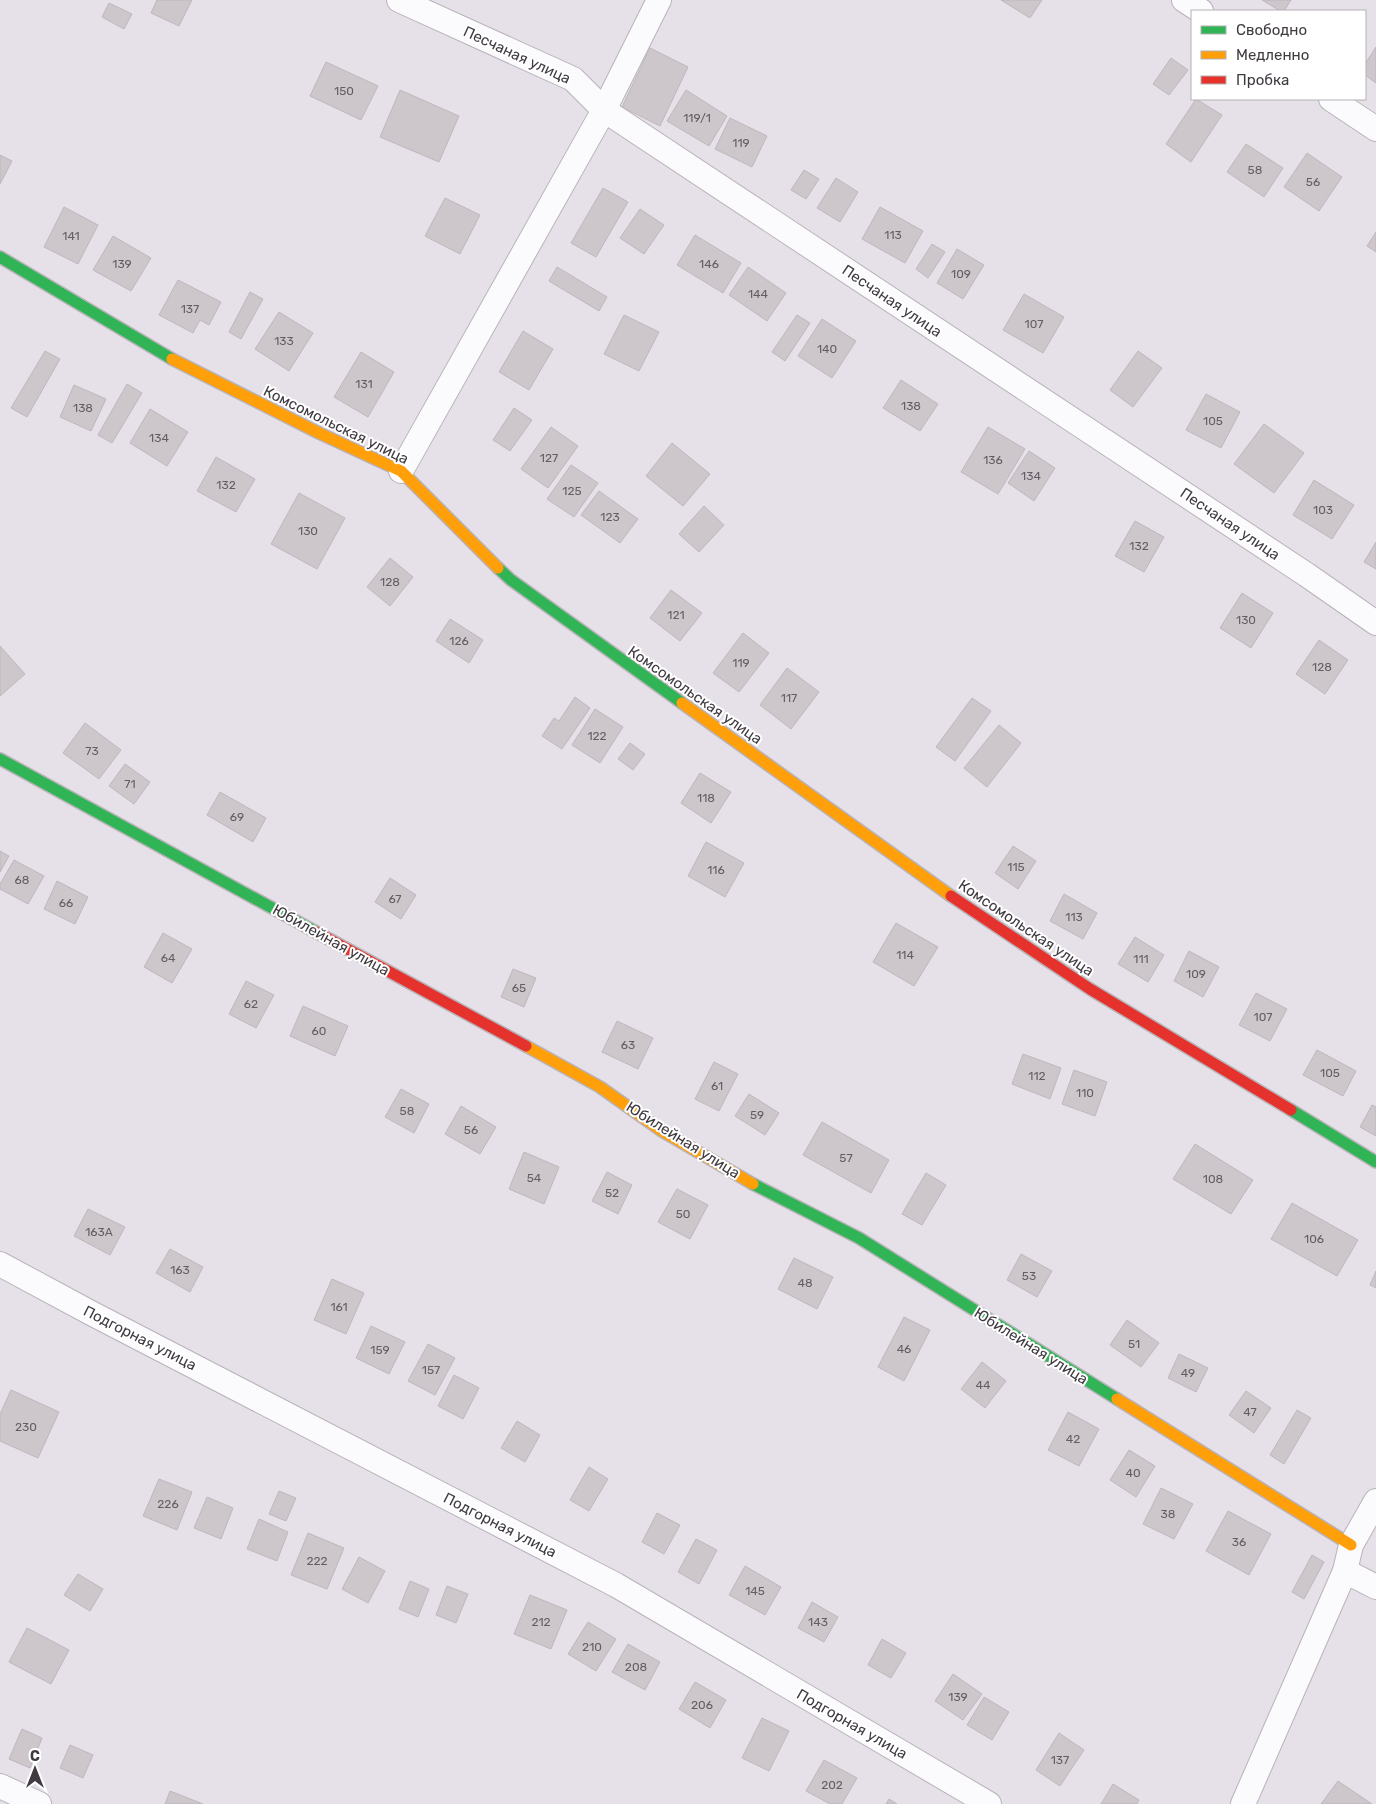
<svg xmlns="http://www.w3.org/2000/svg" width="1376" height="1804" font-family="Rubik,sans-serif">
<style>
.building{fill:#cdc6cb;stroke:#beb7bd}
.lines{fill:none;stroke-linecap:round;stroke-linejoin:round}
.street-casing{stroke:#b8b3b9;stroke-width:26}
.fast-casing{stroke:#b8b3b9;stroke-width:14}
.slow-casing{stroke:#b8b3b9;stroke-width:14}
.jam-casing{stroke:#b8b3b9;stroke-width:14}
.street{stroke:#fbfafc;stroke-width:24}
.fast{stroke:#30b455;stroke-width:11}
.slow{stroke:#ff9f0a;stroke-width:11}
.jam{stroke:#e5322d;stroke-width:11}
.labels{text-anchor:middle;stroke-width:4;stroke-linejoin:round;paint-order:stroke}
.number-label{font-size:12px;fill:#635e64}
.street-label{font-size:15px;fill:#403b41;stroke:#fff}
</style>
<rect width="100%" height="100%" fill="#e6e0e8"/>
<g class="building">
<polygon points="157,0 192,0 179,26 151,13"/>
<polygon points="1001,0 1042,0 1030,18"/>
<polygon points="1262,0 1291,0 1284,11 1280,11"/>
<polygon points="109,3 132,14 124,29 102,17"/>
<polygon points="1376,47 1376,83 1365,75 1365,64"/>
<polygon points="650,48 688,67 660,126 622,107"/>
<polygon points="1171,58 1188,70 1169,95 1153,84"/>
<polygon points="326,62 378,86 361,120 310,96"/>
<polygon points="400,90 459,116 439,162 380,137"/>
<polygon points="686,90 727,116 709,146 667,121"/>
<polygon points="1196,99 1222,115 1191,162 1166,144"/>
<polygon points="730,118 767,136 752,167 715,149"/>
<polygon points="1246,144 1283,168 1264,197 1227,172"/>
<polygon points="1307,153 1342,177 1319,211 1284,187"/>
<polygon points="0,155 12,161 0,184"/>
<polygon points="804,170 819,179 806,199 791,190"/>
<polygon points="836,178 858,192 840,222 817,208"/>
<polygon points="603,188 628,202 596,257 571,243"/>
<polygon points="445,198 480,215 460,254 425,236"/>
<polygon points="64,207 98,225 78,264 44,247"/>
<polygon points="880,207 923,231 905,263 862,239"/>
<polygon points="640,209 664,225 644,254 620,238"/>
<polygon points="1376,232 1376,252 1367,246"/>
<polygon points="695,235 741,263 723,293 677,265"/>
<polygon points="113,236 151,258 131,291 93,270"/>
<polygon points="932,244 945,252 928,278 916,269"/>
<polygon points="957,249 984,265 963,299 937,283"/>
<polygon points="557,267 607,297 599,311 549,281"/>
<polygon points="748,267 786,293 767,321 729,295"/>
<polygon points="178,280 221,302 209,325 200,320 193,333 159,315"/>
<polygon points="250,292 263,299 241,339 229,332"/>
<polygon points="1024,294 1064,317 1043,353 1003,330"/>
<polygon points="279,312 313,333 289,371 255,349"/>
<polygon points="624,315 659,332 639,371 604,354"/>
<polygon points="797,315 810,323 785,361 772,352"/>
<polygon points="822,319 856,341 832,378 798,356"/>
<polygon points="523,331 553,349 529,390 499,372"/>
<polygon points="45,351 60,359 27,417 11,408"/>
<polygon points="1138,351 1162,368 1133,407 1110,390"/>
<polygon points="361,352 394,372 368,417 334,397"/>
<polygon points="901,380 938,404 920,431 883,408"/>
<polygon points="127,384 142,393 112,443 98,435"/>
<polygon points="74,385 106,399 91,431 60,417"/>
<polygon points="1206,394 1240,412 1221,448 1186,430"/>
<polygon points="514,408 532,420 510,451 493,440"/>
<polygon points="150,409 188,432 167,466 130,443"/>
<polygon points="1264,424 1304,453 1274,493 1234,464"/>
<polygon points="551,427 578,446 548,488 521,469"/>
<polygon points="988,427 1025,449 998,494 961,472"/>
<polygon points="672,443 710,474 683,506 646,476"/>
<polygon points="1029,451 1055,468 1034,501 1008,483"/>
<polygon points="216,457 255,479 236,512 197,491"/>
<polygon points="571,465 598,483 574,517 547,499"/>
<polygon points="1314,480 1354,505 1332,539 1293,515"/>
<polygon points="599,491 638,519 620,543 581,515"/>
<polygon points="299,493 345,518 317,569 271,544"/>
<polygon points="704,506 724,525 699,552 679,534"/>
<polygon points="1135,521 1164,537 1144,572 1115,556"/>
<polygon points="1376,542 1376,569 1364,562"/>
<polygon points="390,558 413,577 390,606 367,587"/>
<polygon points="671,590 702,613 680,641 650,618"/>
<polygon points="1242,593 1273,613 1251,648 1220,628"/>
<polygon points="450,619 483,640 469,663 436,641"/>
<polygon points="743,633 769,653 739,692 713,673"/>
<polygon points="1319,640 1348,660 1325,694 1296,674"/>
<polygon points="0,646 25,674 0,696"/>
<polygon points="787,668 819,692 791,729 760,705"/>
<polygon points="575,697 590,708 562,749 542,736 554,718 559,721"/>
<polygon points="972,698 991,711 955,761 936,747"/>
<polygon points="595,709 623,727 600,763 572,745"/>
<polygon points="85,723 121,750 99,779 63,753"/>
<polygon points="999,725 1021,743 987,787 964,768"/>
<polygon points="630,743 645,754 633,770 618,759"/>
<polygon points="125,764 150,782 134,804 109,786"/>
<polygon points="700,773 731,792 711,823 681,803"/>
<polygon points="220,792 266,818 253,842 207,815"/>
<polygon points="706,842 744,863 725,897 688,876"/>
<polygon points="1013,846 1036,861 1018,889 995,873"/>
<polygon points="0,851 9,856 0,872"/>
<polygon points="14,860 44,876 28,904 0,889 0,884"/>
<polygon points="390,878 416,895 401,919 375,902"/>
<polygon points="57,881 88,897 75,924 44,909"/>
<polygon points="1064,894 1097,913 1083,939 1050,921"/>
<polygon points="896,923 938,947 914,986 873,962"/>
<polygon points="163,933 192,949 172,983 144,967"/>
<polygon points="1135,937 1164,955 1148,982 1118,964"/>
<polygon points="1189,951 1219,967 1203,997 1174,981"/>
<polygon points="513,969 536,978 524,1007 501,997"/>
<polygon points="246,981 274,995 256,1028 229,1014"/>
<polygon points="1256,993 1287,1009 1270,1041 1239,1025"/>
<polygon points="303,1006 348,1026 335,1056 290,1036"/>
<polygon points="617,1021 653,1038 638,1069 602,1052"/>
<polygon points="1317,1050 1356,1071 1343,1096 1303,1075"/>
<polygon points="1023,1054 1061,1068 1050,1099 1012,1084"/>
<polygon points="714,1062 738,1074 719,1111 695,1099"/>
<polygon points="1074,1070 1107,1082 1095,1116 1062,1104"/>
<polygon points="401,1089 429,1104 414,1133 385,1117"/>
<polygon points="749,1094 779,1113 765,1135 735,1116"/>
<polygon points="1372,1105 1376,1107 1376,1136 1360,1127"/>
<polygon points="461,1106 496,1127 480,1154 445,1134"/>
<polygon points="822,1122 889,1160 871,1193 803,1155"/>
<polygon points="1195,1144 1253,1180 1231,1214 1173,1179"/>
<polygon points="524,1152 559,1167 544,1204 509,1189"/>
<polygon points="607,1172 632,1185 618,1214 592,1201"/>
<polygon points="926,1173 946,1185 922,1225 902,1214"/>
<polygon points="677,1189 708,1205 690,1239 658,1222"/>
<polygon points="1292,1203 1358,1240 1337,1276 1271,1239"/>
<polygon points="88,1209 125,1227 110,1255 74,1236"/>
<polygon points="170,1249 203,1267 190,1292 156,1273"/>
<polygon points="1021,1254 1052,1271 1037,1297 1007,1280"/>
<polygon points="794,1258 833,1277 817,1309 778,1289"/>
<polygon points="1376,1271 1376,1288 1370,1285"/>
<polygon points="332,1279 364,1293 346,1334 314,1320"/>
<polygon points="904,1317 930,1330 904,1381 878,1367"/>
<polygon points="1127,1320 1159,1343 1141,1367 1110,1345"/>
<polygon points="371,1326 405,1342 389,1374 356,1358"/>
<polygon points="428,1344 455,1358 435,1395 408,1381"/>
<polygon points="1179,1354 1208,1368 1196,1392 1168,1378"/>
<polygon points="982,1362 1006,1381 985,1408 961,1389"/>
<polygon points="454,1375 479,1388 463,1419 438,1406"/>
<polygon points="11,1390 59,1412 38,1458 0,1441 0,1414"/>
<polygon points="1246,1391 1271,1408 1254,1433 1229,1415"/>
<polygon points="1297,1410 1311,1418 1284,1464 1270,1455"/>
<polygon points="1068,1412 1099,1429 1079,1466 1048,1450"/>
<polygon points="517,1421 540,1435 525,1462 501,1448"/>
<polygon points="1129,1450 1155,1466 1136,1497 1110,1480"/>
<polygon points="589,1467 608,1479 589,1511 570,1500"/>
<polygon points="159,1479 192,1492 177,1530 143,1516"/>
<polygon points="1161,1488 1193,1504 1174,1539 1143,1524"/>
<polygon points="279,1491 296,1498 286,1521 269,1514"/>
<polygon points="207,1497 233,1508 221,1539 194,1528"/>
<polygon points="1228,1511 1271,1534 1249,1575 1206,1551"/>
<polygon points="657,1513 680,1525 664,1554 642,1542"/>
<polygon points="259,1519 288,1532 277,1561 247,1549"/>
<polygon points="308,1533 344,1548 327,1589 291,1575"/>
<polygon points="696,1539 717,1550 699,1584 678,1572"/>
<polygon points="1312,1555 1324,1562 1304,1599 1292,1592"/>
<polygon points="359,1557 385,1571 368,1603 342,1589"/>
<polygon points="745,1566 781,1587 765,1615 729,1595"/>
<polygon points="78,1574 103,1589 90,1611 64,1595"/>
<polygon points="410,1581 429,1589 418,1617 399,1609"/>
<polygon points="447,1586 468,1594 456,1623 436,1615"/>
<polygon points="530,1595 567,1610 551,1649 514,1634"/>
<polygon points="812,1602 838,1617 824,1642 798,1628"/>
<polygon points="588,1622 616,1639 596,1671 568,1654"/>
<polygon points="27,1628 69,1650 51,1684 9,1662"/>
<polygon points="882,1639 906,1653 891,1678 868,1665"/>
<polygon points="628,1644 660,1662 645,1690 612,1672"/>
<polygon points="953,1674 982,1694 963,1720 935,1701"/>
<polygon points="695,1682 726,1700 710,1728 679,1709"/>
<polygon points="984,1697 1009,1712 992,1740 967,1725"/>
<polygon points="762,1718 789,1731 769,1771 742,1758"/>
<polygon points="22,1729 42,1738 30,1768 9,1759"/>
<polygon points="1059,1733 1084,1750 1060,1786 1036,1770"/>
<polygon points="70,1745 93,1755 83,1778 60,1768"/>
<polygon points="824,1760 857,1778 842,1804 830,1804 806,1791"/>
<polygon points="1338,1781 1372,1804 1321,1804"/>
<polygon points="1113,1784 1139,1800 1137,1804 1101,1804"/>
<polygon points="170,1791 203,1804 165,1804"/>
<polygon points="889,1799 897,1804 886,1804"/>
</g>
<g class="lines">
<g class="street-casing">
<g id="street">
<polyline points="399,0 573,79 604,110 1307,575 1376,623"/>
<polyline points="1184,0 1201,11"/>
<polyline points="1331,99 1376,129"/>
<polyline points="401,471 604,110 659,0"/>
<polyline points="0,1264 91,1313 616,1585 989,1804"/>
<polyline points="1345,1571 1376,1587"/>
<polyline points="0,1786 39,1804"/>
<polyline points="1243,1804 1345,1571 1351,1545 1376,1501"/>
</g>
</g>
<g class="fast-casing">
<g id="fast">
<polyline points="0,257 172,359"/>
<polyline points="498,568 511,580 682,703"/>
<polyline points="0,759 316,932"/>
<polyline points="1291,1110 1376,1162"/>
<polyline points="753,1184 859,1238 1117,1399"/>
</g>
</g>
<g class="slow-casing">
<g id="slow">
<polyline points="172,359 319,433 401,471 498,568"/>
<polyline points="682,703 951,896"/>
<polyline points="526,1046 600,1087 662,1131 753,1184"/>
<polyline points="1117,1399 1351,1545"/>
</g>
</g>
<g class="jam-casing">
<g id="jam">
<polyline points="951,896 1090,989 1291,1110"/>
<polyline points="316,932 526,1046"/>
</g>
</g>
<use href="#street" class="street"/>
<use href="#fast" class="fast"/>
<use href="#slow" class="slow"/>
<use href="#jam" class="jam"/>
</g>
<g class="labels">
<g class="number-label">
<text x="344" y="95">150</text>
<text x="697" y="122">119/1</text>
<text x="741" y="147">119</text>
<text x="1255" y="174">58</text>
<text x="1313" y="186">56</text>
<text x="893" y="239">113</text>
<text x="71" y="240">141</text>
<text x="122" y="268">139</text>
<text x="709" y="268">146</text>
<text x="961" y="278">109</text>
<text x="758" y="298">144</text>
<text x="190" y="313">137</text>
<text x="1034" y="328">107</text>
<text x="284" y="345">133</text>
<text x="827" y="353">140</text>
<text x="364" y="388">131</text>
<text x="911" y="410">138</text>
<text x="83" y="412">138</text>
<text x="1213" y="425">105</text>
<text x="159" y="442">134</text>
<text x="549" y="462">127</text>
<text x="993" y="464">136</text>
<text x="1031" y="480">134</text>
<text x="226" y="489">132</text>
<text x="572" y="495">125</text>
<text x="1323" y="514">103</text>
<text x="610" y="521">123</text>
<text x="308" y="535">130</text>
<text x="1139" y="550">132</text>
<text x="390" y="586">128</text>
<text x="676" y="619">121</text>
<text x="1246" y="624">130</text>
<text x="459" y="645">126</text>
<text x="741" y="667">119</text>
<text x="1322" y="671">128</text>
<text x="789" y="702">117</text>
<text x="597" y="740">122</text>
<text x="92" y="755">73</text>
<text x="130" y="788">71</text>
<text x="706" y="802">118</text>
<text x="237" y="821">69</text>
<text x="1016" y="871">115</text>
<text x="716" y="874">116</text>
<text x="22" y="884">68</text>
<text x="395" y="903">67</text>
<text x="66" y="907">66</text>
<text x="1074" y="921">113</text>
<text x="905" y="959">114</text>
<text x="168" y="962">64</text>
<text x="1141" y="963">111</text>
<text x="1196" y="978">109</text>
<text x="519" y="992">65</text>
<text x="251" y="1008">62</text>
<text x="1263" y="1021">107</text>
<text x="319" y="1035">60</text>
<text x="628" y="1049">63</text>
<text x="1330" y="1077">105</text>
<text x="1037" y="1080">112</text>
<text x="717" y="1090">61</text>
<text x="1085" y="1097">110</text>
<text x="407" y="1115">58</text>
<text x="757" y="1119">59</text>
<text x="471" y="1134">56</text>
<text x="846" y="1162">57</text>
<text x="534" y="1182">54</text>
<text x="1213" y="1183">108</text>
<text x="612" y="1197">52</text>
<text x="683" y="1218">50</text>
<text x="99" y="1236">163А</text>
<text x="1314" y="1243">106</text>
<text x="180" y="1274">163</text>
<text x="1029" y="1280">53</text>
<text x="805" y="1287">48</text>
<text x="339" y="1311">161</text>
<text x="1134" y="1348">51</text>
<text x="904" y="1353">46</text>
<text x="380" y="1354">159</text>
<text x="431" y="1374">157</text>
<text x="1188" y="1377">49</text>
<text x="983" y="1389">44</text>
<text x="1250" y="1416">47</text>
<text x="26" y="1431">230</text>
<text x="1073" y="1443">42</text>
<text x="1133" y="1477">40</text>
<text x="168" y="1508">226</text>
<text x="1168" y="1518">38</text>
<text x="1239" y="1546">36</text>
<text x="317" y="1565">222</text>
<text x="755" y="1595">145</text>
<text x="541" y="1626">212</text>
<text x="818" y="1626">143</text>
<text x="592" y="1651">210</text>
<text x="636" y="1671">208</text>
<text x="958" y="1701">139</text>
<text x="702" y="1709">206</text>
<text x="1060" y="1764">137</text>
<text x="832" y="1789">202</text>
</g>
<g class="street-label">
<text transform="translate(517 55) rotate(25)" y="5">Песчаная улица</text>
<text transform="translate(892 301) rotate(34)" y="5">Песчаная улица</text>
<text transform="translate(336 425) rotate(26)" y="5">Комсомольская улица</text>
<text transform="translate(1230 524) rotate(34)" y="5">Песчаная улица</text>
<text transform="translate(695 695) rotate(35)" y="5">Комсомольская улица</text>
<text transform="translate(1026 928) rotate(34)" y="5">Комсомольская улица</text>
<text transform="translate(331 940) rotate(29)" y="5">Юбилейная улица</text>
<text transform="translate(683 1140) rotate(32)" y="5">Юбилейная улица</text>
<text transform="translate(140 1338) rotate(27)" y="5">Подгорная улица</text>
<text transform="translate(1031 1346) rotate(32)" y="5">Юбилейная улица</text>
<text transform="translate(500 1525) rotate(27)" y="5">Подгорная улица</text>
<text transform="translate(852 1724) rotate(30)" y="5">Подгорная улица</text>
</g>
</g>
<rect x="1191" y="10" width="175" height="90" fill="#ffffff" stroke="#b3b1b3"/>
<rect x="1201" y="26" width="25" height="8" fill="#30b455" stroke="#b3b1b3"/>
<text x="1236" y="35" font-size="15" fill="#403b41">Свободно</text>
<rect x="1201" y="51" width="25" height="8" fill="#ff9f0a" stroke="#b3b1b3"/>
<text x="1236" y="60" font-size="15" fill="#403b41">Медленно</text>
<rect x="1201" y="76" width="25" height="8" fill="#e5322d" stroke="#b3b1b3"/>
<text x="1236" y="85" font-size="15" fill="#403b41">Пробка</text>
<g transform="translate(35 1769)" stroke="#ffffff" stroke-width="4" paint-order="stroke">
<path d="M0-4L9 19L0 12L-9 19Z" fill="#403b41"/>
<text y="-8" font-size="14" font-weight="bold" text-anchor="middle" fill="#403b41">С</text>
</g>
</svg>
